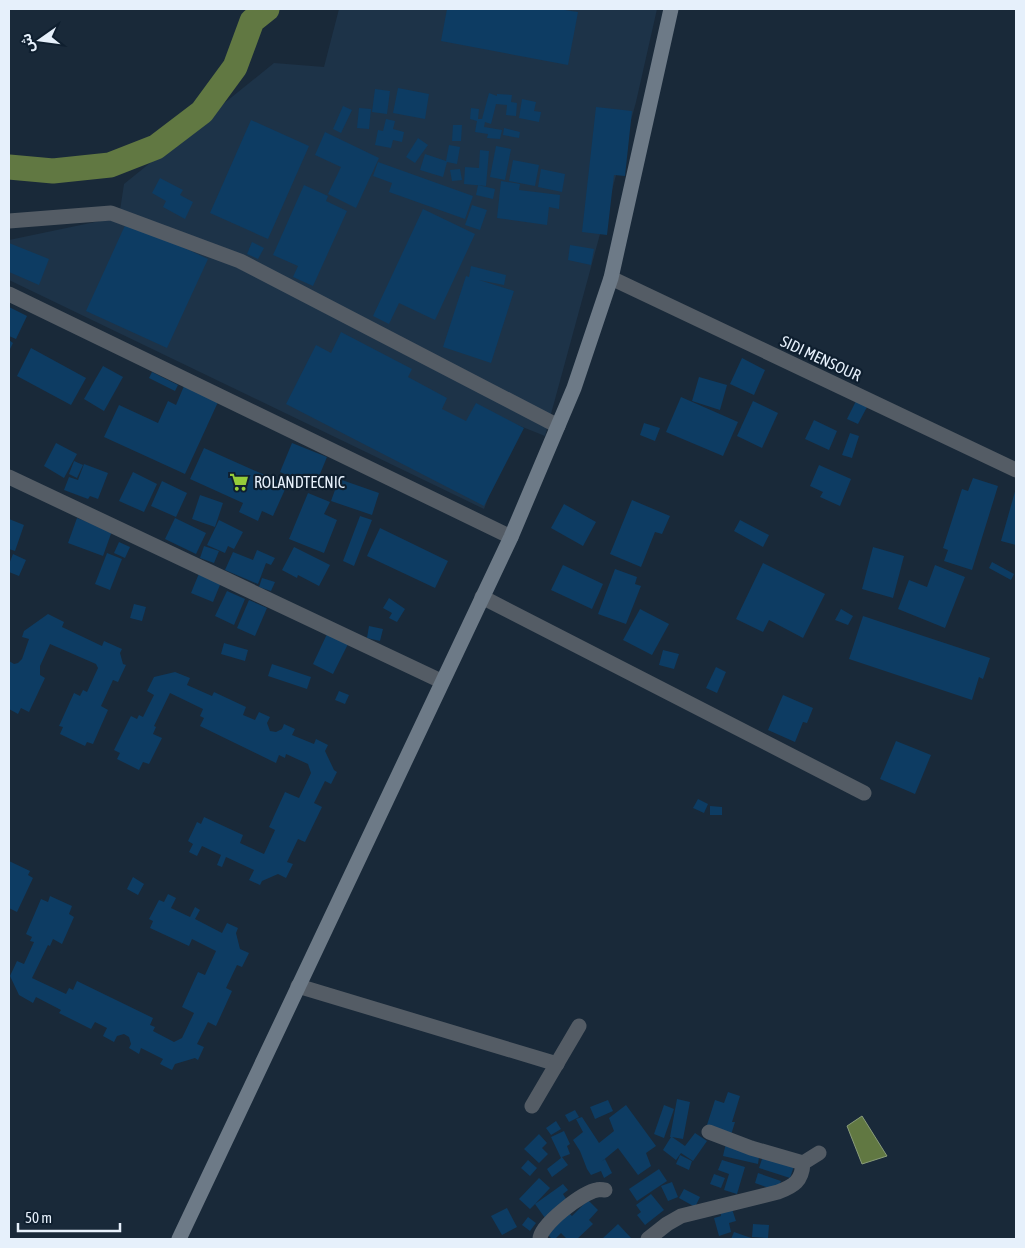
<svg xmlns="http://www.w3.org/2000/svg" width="1025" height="1248" font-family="'Asap Condensed','Noto Sans Arabic',sans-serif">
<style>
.built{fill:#1d3348}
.water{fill:#617842;stroke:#899c7a}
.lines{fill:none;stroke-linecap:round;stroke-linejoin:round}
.river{stroke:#617842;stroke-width:25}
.building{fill:#0d3c63}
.street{stroke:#545c65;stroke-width:15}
.secondary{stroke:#6d7a87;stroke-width:15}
.labels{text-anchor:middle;stroke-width:4.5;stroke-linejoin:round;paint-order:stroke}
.street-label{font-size:16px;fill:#e6f0fb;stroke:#0f1f2f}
.poi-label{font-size:16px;fill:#e6f0fb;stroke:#0f1f2f;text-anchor:start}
</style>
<rect width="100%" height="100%" fill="#192939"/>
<polygon class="built" points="339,9 657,9 636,102 545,436 515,424 484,509 9,280 9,240 119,217 124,184 274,63 324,67"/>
<polygon class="water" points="862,1116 887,1156 862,1164 847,1126"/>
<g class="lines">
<polyline class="river" points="9,167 53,171 110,165 156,147 202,112 235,67 252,21 267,9"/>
</g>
<g class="building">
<polygon points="447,9 558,9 578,12 568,65 441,41"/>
<polygon points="398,88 429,94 425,119 393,113"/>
<polygon points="375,89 390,91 387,114 372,112"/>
<polygon points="489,93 497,96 497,94 512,95 511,102 517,103 516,116 506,115 507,105 496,104 491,124 485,122 484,127 502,130 500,139 487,138 488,134 475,132 477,121 470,119 471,108 479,109 478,119 482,119"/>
<polygon points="522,99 536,102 534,111 541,112 539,122 519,118"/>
<polygon points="343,106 352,110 341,133 333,129"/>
<polygon points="596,107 632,111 625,176 614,175 607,235 582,232"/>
<polygon points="359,108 371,109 369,129 357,128"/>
<polygon points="386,119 395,121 393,129 404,132 402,142 393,140 391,148 375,145 378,130 383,131"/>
<polygon points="251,120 309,146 268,239 210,213"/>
<polygon points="453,125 462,125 461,141 452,141"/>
<polygon points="504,128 520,132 519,138 503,135"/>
<polygon points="325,132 379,158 356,208 328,194 341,167 315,155"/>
<polygon points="418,138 428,145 415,163 406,157"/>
<polygon points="449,145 460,147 457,164 447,162 443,177 420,170 425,154 446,161"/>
<polygon points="496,146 511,149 505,180 490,177"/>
<polygon points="480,150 489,151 486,186 464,184 465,167 479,168"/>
<polygon points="513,160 539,165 535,186 509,181"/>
<polygon points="378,162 473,196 465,219 389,192 392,183 373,176"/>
<polygon points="460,169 462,180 452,181 450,170"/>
<polygon points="541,169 565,174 562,192 538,187"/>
<polygon points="160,178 183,190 180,195 193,202 185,219 163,207 166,201 152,193"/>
<polygon points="501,181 520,184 519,190 560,195 559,209 549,207 547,225 497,218"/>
<polygon points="304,185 328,196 326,201 347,211 313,286 293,277 298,266 273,255"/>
<polygon points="478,185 495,189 493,199 476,195"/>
<polygon points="472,205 487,210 480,230 465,225"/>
<polygon points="423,209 475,234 435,320 399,303 389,324 373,316"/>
<polygon points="127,221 208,259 167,348 86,311"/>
<polygon points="252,242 264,248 258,259 247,254"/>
<polygon points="9,243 49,259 39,285 9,272"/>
<polygon points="570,245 594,249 591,265 568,260"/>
<polygon points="471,266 506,275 504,285 479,280 514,291 491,363 443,347 466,276 469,277"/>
<polygon points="9,307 27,316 16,339 9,336"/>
<polygon points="341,332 412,369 408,377 447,398 442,409 466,421 476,403 524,428 484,506 286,404 316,345 331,353"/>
<polygon points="9,340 13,343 9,351"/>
<polygon points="31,348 86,378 71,405 17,376"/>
<polygon points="742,358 765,370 754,395 730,384"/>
<polygon points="103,366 123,377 104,411 84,399"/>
<polygon points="152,372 178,385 175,391 149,378"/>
<polygon points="699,377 727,385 720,410 692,401"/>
<polygon points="184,386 218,402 185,474 104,437 119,405 158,423 168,401 176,405"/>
<polygon points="681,397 738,422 723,456 666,432"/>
<polygon points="753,401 778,413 762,448 737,436"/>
<polygon points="856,401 867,407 858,424 847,419"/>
<polygon points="814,420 837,431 829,450 805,439"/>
<polygon points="644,423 660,428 655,441 640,435"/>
<polygon points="850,433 859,436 852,458 842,455"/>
<polygon points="56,443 77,454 64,478 44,466"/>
<polygon points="292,443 327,457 315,486 280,472"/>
<polygon points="204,448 287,485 273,516 262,511 258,521 239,512 243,503 190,479"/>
<polygon points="74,461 83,465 77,478 69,474"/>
<polygon points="84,464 108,473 98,499 90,496 88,499 64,490 69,477 78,480"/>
<polygon points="819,465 851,479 840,506 820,497 823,492 810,486"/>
<polygon points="133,472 157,484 144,512 119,501"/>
<polygon points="973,478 998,486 972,570 944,561 948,550 943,548 962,489 968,491"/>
<polygon points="339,479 379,493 372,515 331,501"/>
<polygon points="162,481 187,493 176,517 151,506"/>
<polygon points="1016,488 1016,545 1001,541"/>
<polygon points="308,493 330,502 324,514 337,520 324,553 289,539"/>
<polygon points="200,495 223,503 215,527 192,519"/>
<polygon points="632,500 670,516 662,534 655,532 641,567 610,554"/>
<polygon points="564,504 596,522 583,546 551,528"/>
<polygon points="360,516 372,520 354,566 343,561"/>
<polygon points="77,518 112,531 103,556 68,543"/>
<polygon points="175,518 206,533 196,554 165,539"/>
<polygon points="9,519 24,525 15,551 9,549"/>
<polygon points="219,520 243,532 234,549 228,546 225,553 207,545"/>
<polygon points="740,520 769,535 763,547 734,531"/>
<polygon points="380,528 448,561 435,588 367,556"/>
<polygon points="119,542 130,547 125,558 114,553"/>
<polygon points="204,546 219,551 214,563 200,558"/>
<polygon points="294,547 330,565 319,586 298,575 297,578 282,570"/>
<polygon points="873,547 904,556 893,598 862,589"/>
<polygon points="257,550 275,558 271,565 266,563 258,584 225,570 233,552 253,560"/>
<polygon points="107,553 122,559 110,590 95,584"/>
<polygon points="13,554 26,560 19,576 9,572 9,564"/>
<polygon points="992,562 1014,574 1011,580 989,568"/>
<polygon points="763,563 825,594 803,638 769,620 763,632 736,619"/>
<polygon points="563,565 603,584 592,609 551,590"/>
<polygon points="935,565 965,577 945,628 898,609 909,580 927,587"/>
<polygon points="615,569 637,577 635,584 641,586 626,624 598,614"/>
<polygon points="200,571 222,580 213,602 191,593"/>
<polygon points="262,578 275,582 271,591 259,587"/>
<polygon points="227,591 245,599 234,625 215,616"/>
<polygon points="389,598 405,609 397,622 389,618 392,613 383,608"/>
<polygon points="249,600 267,608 255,636 237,628"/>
<polygon points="134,604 146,607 142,621 130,618"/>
<polygon points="640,609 669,624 652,655 623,640"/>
<polygon points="841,609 853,616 848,625 835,620"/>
<polygon points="48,614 64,622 62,627 102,646 104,641 122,649 120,653 123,664 126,665 118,682 113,680 101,706 108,710 93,744 87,742 85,746 60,734 63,727 59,726 74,693 80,696 83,690 87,692 98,668 96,664 50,644 40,666 40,675 45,678 29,712 21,708 18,714 9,709 9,661 14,664 18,663 22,659 29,639 22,637 24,631"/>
<polygon points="863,616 990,658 983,679 979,677 972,700 849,659"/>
<polygon points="369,626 383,629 380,641 367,638"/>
<polygon points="327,634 348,644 333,674 313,664"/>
<polygon points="224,643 248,650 245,661 221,654"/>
<polygon points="663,650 679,654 674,669 659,665"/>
<polygon points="272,664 311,677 307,689 268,676"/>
<polygon points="716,667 726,672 717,693 706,688"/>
<polygon points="175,672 190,678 187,685 212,696 214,692 246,707 243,715 255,720 259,712 270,717 267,723 270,731 276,732 282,729 284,724 295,729 292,735 314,744 316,739 328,745 325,751 334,770 337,772 331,784 325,781 314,803 322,807 305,842 298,839 287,862 293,864 286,878 278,874 262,881 260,885 249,880 254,870 226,857 222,867 217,865 221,855 202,846 197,856 189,852 193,844 188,841 197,822 201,824 204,817 243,835 240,843 264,854 275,830 269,827 285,792 299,798 311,773 308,764 286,754 285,758 279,755 276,763 200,726 204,718 200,716 203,709 170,693 154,726 156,727 153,734 162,738 149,764 143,762 139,770 117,759 120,753 114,750 131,716 137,719 139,715 143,717 154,695 147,691 154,677"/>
<polygon points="339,691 349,695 345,704 335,700"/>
<polygon points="783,695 813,708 807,723 803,722 795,742 768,730"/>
<polygon points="896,741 931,755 915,794 880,779"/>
<polygon points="698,799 708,804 704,813 693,808"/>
<polygon points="710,806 722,807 722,815 710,815"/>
<polygon points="9,861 30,871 28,875 33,878 17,912 9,908"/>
<polygon points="133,877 144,884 138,895 127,889"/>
<polygon points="168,894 176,898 171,908 190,917 195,907 200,910 195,919 222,933 227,923 238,928 236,933 240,949 249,953 242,967 237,965 226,988 232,991 216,1026 208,1022 197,1044 204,1047 198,1060 195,1058 175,1064 172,1070 160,1064 163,1059 141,1048 139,1054 129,1048 131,1044 129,1037 124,1034 117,1036 114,1042 103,1036 107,1028 95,1022 91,1029 59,1013 61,1010 36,997 33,1003 19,995 10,976 17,961 24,964 34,942 30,941 32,937 26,934 41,899 48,902 50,896 72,906 69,914 74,917 62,944 53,939 50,946 48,945 32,978 66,994 69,988 73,990 77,981 153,1018 150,1025 155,1027 153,1031 174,1042 182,1038 194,1013 182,1007 198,972 205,975 216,951 192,939 189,946 150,928 153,921 149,919 159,900 164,902"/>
<polygon points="728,1092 740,1096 732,1122 735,1122 731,1135 706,1128 715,1100 724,1103"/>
<polygon points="677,1099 690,1102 683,1139 672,1137 685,1146 695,1133 707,1141 693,1161 681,1153 676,1160 663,1150 671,1137 670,1137"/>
<polygon points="608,1100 613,1111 595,1119 590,1107"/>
<polygon points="626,1105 656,1146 646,1153 651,1166 638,1175 618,1148 601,1162 605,1159 612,1173 604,1178 601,1171 591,1175 587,1169 580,1151 573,1140 583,1132 576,1119 582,1117 599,1143 614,1131 609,1118"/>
<polygon points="664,1105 674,1109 664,1138 654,1134"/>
<polygon points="575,1110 579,1117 569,1122 565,1115"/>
<polygon points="556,1121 561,1129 551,1135 546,1128"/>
<polygon points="564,1131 570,1144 567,1146 570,1154 562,1157 568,1165 552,1177 547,1169 561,1158 551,1137"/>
<polygon points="539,1134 547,1143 542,1148 548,1154 539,1163 524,1149"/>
<polygon points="726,1143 760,1151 758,1164 723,1156"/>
<polygon points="680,1155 692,1161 689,1170 676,1164"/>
<polygon points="763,1156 794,1166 790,1178 759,1168"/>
<polygon points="528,1160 537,1168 530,1176 521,1168"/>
<polygon points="722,1160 745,1167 737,1194 724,1190 729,1174 718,1170"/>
<polygon points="659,1169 667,1181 637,1201 629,1189"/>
<polygon points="758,1173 781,1181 777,1191 755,1183"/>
<polygon points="714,1174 725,1178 721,1188 710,1184"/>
<polygon points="539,1178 550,1188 535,1204 563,1184 568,1190 563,1194 568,1202 545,1218 535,1204 530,1209 519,1199"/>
<polygon points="672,1182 678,1197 668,1201 661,1186"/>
<polygon points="684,1189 700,1197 695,1207 679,1198"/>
<polygon points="651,1194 664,1210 645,1225 637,1215 641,1212 636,1205"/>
<polygon points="588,1200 598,1210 589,1220 593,1224 577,1239 567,1239 561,1233 555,1239 552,1239 546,1233 567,1211 572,1216"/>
<polygon points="731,1206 736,1221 729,1223 731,1232 719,1236 714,1218 721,1216 720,1210"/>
<polygon points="507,1208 517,1227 502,1235 491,1216"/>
<polygon points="528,1217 536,1223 530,1231 522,1225"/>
<polygon points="618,1224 632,1239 602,1239"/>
<polygon points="753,1224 769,1225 768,1238 752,1237"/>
<polygon points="734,1232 754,1239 731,1239"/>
</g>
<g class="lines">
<g class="street">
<polyline points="9,221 111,213 240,261 558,426"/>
<polyline points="611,278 1016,470"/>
<polyline points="9,294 511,537"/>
<polyline points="9,477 441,681"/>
<polyline points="482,597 864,793"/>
<polyline points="298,986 557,1064"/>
<polyline points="532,1106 579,1026"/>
<polyline points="803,1163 819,1153"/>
<path d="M540,1239C540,1225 583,1192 597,1190C599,1189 603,1190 605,1190"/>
<path d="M648,1239L667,1224L681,1216L778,1192C794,1186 802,1181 803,1163L751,1148L709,1132"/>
</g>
<polyline class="secondary" points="179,1239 511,537 574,388 611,278 671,9"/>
</g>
<defs>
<g id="supermarket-bare" transform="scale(1.5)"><path d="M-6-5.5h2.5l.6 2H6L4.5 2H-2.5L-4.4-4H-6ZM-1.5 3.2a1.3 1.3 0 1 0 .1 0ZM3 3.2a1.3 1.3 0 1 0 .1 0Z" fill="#95cc3a" stroke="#0f1f2f" stroke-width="2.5" paint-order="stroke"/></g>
</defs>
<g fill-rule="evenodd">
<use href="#supermarket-bare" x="239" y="482"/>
</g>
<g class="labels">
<g class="street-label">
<text transform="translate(821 358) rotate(25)" y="6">SIDI MENSOUR</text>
</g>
<g class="poi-label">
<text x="254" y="488">ROLANDTECNIC</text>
</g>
</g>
<rect width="1025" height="1248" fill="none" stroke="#e6f0fb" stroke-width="20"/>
<g transform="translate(40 40) rotate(256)" stroke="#0f1f2f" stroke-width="4" paint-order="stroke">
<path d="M0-4L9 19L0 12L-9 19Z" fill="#e6f0fb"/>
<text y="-8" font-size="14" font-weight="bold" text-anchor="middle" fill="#e6f0fb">ش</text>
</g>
<path d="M18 1223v8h102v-8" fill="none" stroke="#e6f0fb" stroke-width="2.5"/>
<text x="25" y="1223" font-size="15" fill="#e6f0fb" stroke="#0f1f2f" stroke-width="4" paint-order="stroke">50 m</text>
</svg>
